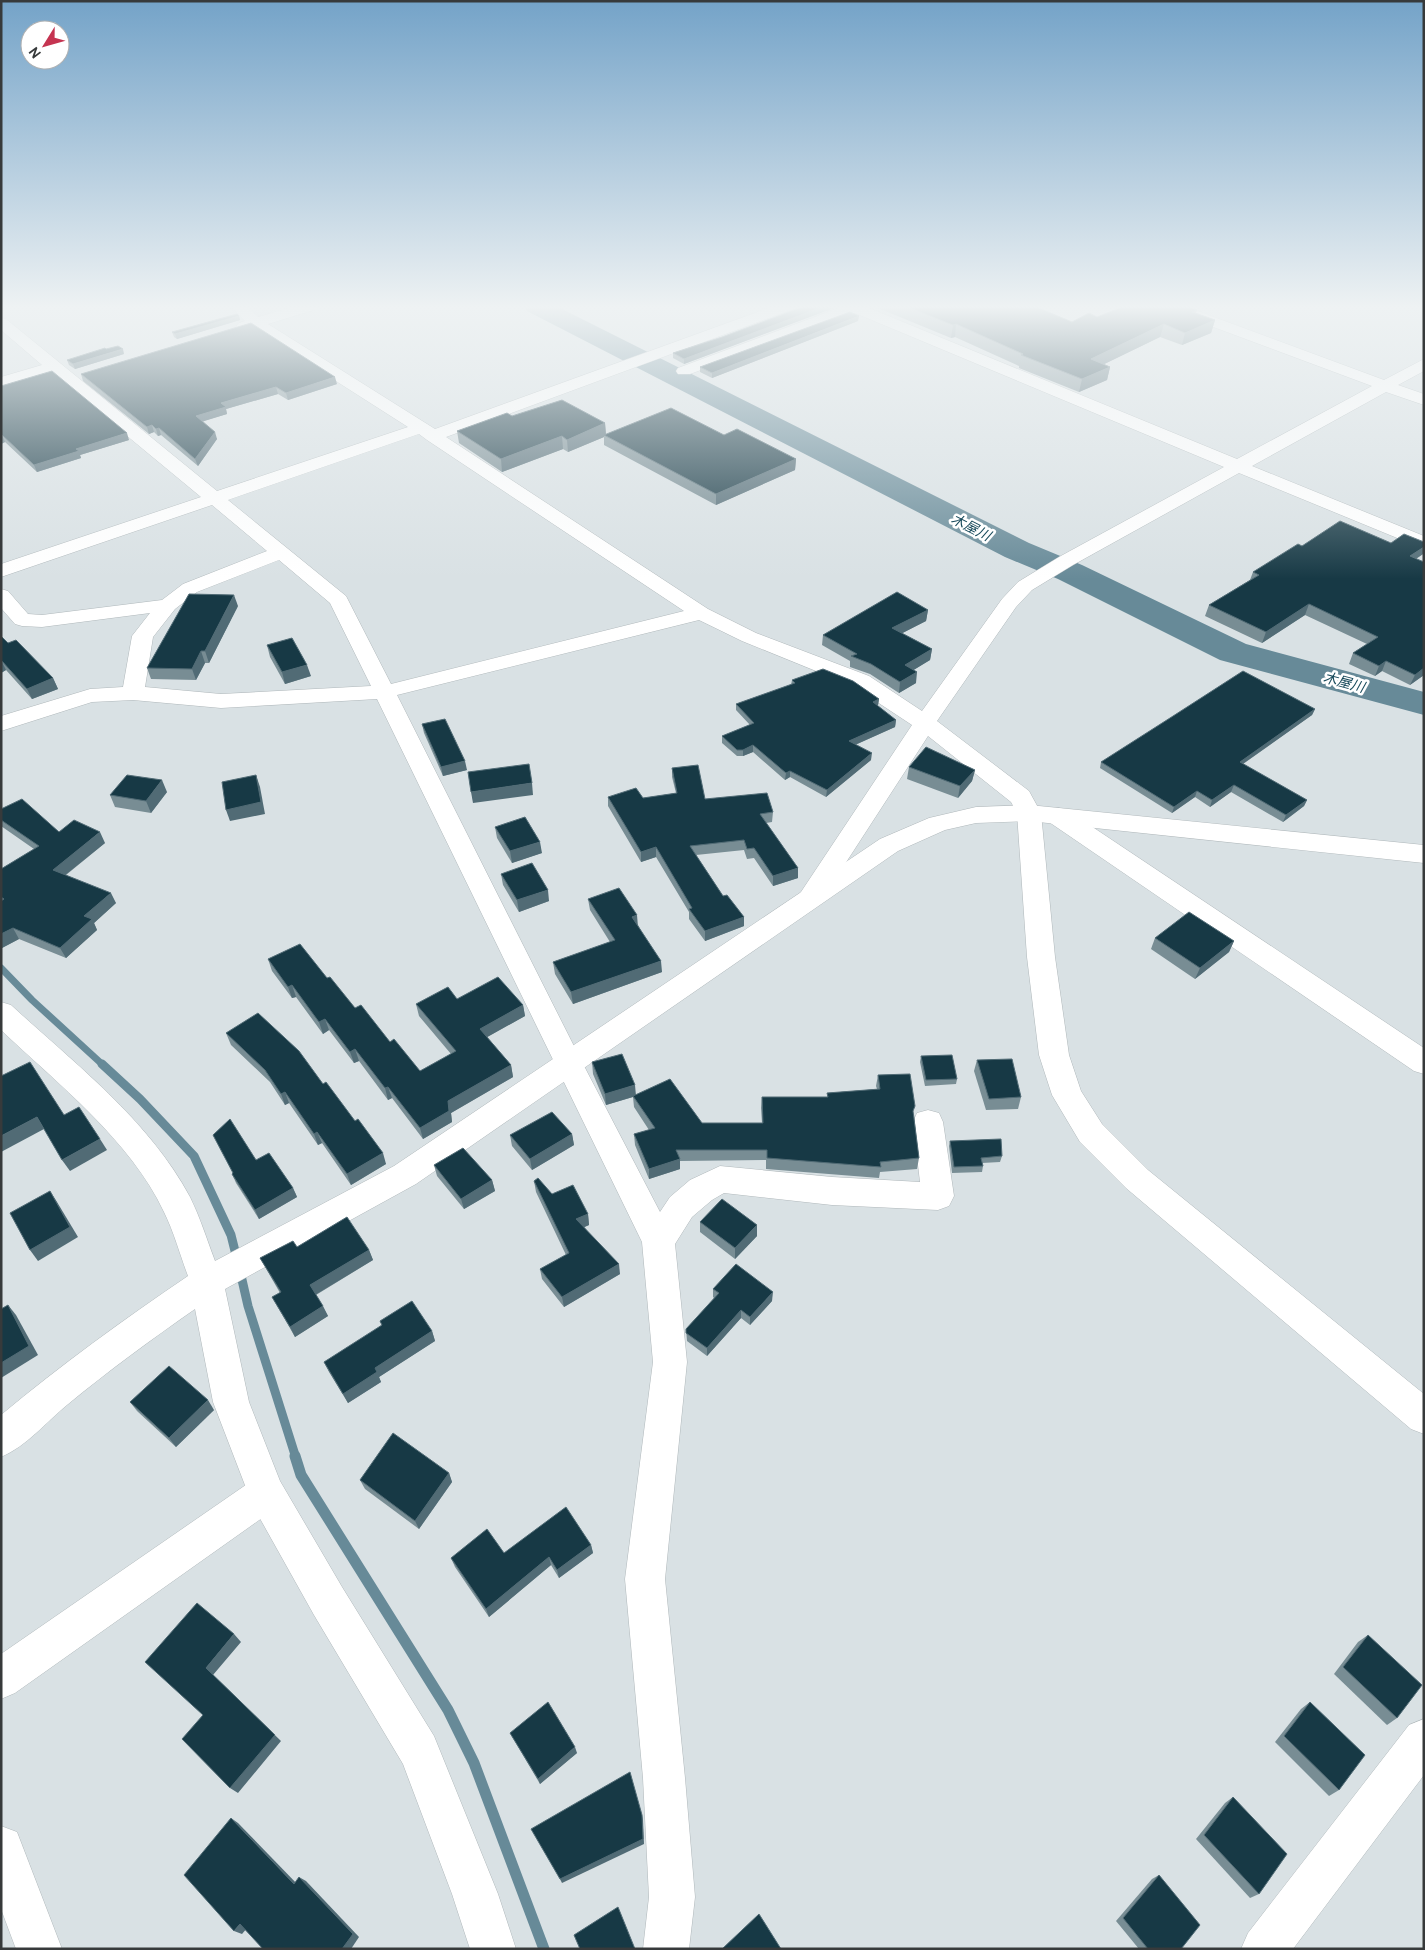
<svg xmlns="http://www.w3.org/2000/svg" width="1425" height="1950" font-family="Overpass,'Noto Sans JP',sans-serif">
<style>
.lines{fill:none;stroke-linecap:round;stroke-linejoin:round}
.stream-far2{stroke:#678a98;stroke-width:7}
.stream-far1{stroke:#678a98;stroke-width:9}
.stream{stroke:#678a98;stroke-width:11}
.river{fill:#678a98;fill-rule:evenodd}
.minor-casing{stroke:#b0b8bb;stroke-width:1}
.tertiary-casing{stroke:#b0b8bb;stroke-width:1}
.minor{fill:#fff;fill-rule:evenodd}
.tertiary{fill:#fff;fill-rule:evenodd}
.wall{fill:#788d94}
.shaded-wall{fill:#516b75}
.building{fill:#173945;stroke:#516b75}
.labels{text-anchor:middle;stroke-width:5;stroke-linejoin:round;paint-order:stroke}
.far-water-label{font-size:14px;font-style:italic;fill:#184a5b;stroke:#fff}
</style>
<rect width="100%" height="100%" fill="#d9e1e4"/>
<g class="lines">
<path class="stream-far2" d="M1,968L32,1000L103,1065"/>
<g class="stream-far1">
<path d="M102,1064L140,1099L194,1156L231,1235L237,1259"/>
<path d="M240,1271L248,1306L296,1458"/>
</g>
<path class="stream" d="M295,1456L301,1475L448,1710L474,1763L544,1949"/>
<path class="river" d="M524,306H556L1029,543L1082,565L1246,644L1424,692V715L1220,660L1058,579L1005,557L527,311Z"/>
<defs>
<g id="minor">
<path d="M231,306H247L258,317L296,306H319L317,309L268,324L435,429L774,306H795L793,309L446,437L708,609L756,633L869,676L922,711L1002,599L1018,582L1059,557L1224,467L855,313L690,374H678L676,371L678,368L844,306H864L1237,459L1372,386L1165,309L1163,306H1184L1384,380L1424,359V371L1398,385L1424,394V405L1386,392L1252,466L1424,536V549L1239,473L1073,565L1032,590L1016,607L937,721L1029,791L1041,813L1055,957L1069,1055L1081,1091L1102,1124L1148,1170L1424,1394V1434L1411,1429L1126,1188L1080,1142L1052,1095L1039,1055L1027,957L1017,813L1011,802L928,736L819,904L810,907L801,904L797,898L801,892L912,725L853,686L742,641L699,620L397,695L583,1064L660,1212L670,1197L690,1180L720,1166L832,1177L920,1182L913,1122L917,1113L928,1110L939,1113L943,1122L954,1196L949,1206L938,1210L832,1205L724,1193L712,1200L692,1217L675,1244L687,1362L665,1579L685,1778L695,1897L689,1949H643L649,1897L643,1778L625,1579L653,1362L642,1242L377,699L221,708L133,700L92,702L1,731V716L90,689L123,687L132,636L150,613L42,627L22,626L15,624L1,608V589L8,591L28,614L42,615L162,600L183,584L267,551L212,505L1,577V564L201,497L51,373L1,387V377L42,365L1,330V318L6,319L217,491L408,427L253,328L244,331L239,329L236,326L239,323L245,321ZM419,434L427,440L684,611L391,684L346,596L228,500ZM279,560L330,603L371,686L221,694L145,687L153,637L175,609L197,592Z"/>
<path d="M1058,808L1067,810L1424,1048V1074L1414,1071L1049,822L1046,816L1049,810Z"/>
<path d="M266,1474L279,1480L285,1493L279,1506L15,1693L1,1699V1654L253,1480Z"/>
<path d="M1424,1719V1775L1293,1949H1241L1248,1933L1409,1725Z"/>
<path d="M1,1826L17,1832L62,1949H16L1,1909Z"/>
</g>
<path id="tertiary" d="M1029,805L1424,845V863L1029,821L976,823L945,830L898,851L416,1184L225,1289L249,1402L280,1481L342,1587L434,1736L498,1894L516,1949H470L452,1894L403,1764L314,1615L253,1506L213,1402L195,1309C152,1339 108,1371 67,1405C46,1422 27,1446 1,1457V1415C61,1365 123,1320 188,1276C180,1255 174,1232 164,1212C131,1141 57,1083 1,1030V1002L11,1005C75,1064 148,1119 190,1197C200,1217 207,1240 215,1261L394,1166L880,839L929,818L976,807Z"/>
</defs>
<use href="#minor" class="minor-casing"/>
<use href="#tertiary" class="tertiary-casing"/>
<use href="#minor" class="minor"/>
<use href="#tertiary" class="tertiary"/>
</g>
<g class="wall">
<path d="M873,306H1034L1072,322L1097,317L1197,310L1196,313L1215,320L1211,333L1182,345L1160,337L1104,364L1110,367L1107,380L1079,392L1019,368V366L955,337L951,338Z"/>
<path d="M831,309L684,364L673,358V353L722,337Z"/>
<path d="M239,316L240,320L177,339L174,337L172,332Z"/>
<path d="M858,321L712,378L700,372V367Z"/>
<path d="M124,354L75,369L69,365L67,360Z"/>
<path d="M81,374L337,384L288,400L278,394L226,409L227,414L203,421L217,439L198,466L161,435L158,436L154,432L149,434L83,381Z"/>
<path d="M1,386L129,440L80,455L81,458L37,472L5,442L1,444Z"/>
<path d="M605,423L606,434L724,435L796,459L795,470L716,505L604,445V437L568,452L563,449L502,472L459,443L457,431Z"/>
<path d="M1424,542L1423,554L1416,559L1424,675L1410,685L1382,671L1375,676L1349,664L1353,653L1367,644L1305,615L1262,643L1205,616L1209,605L1250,580L1253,572L1391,543Z"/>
<path d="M238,606L209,663H205L196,680L151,679L147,668Z"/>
<path d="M928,610L926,621L902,633L932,649L930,660L913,670L916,683L899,693L870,674L850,667V661L822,645L823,635Z"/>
<path d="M1,636L8,643L53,678L58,689L32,699L6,670L1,673Z"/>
<path d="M267,645L311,676L285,684L270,657Z"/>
<path d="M792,680L879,699L878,705V706L896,720L895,727L855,745L871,760L826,797L790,777L785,780L753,752L743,756H737L722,743V736L750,725L736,710V704L791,685Z"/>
<path d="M1315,709L1312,715L1243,764L1307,800L1304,806L1283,822L1231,792L1210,807L1195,797L1172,813L1100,768L1101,762Z"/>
<path d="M422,724L467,770L443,776L424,733Z"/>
<path d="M909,767L975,770L972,781L958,798L907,779Z"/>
<path d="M672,768L705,799L773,812L772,822L766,823L798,868V878L773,886L754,858L747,859L744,850L696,855L723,896L744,917V926L705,941L689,919V912L656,857L641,862L608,806V797L643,798L676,793L672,777Z"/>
<path d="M167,792L151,813L115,807L110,795Z"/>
<path d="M1,809L59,832L105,843L66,875L116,903L94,923L97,930L66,958L19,939L2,948L1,947V869L34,849L1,826Z"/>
<path d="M495,827L542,853L512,863L497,838Z"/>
<path d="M501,874L549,901L519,912L503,885Z"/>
<path d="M588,899L638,925L662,972L573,1004L555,974L553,962L610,942L590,910Z"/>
<path d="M1155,938L1234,941L1229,952L1195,979L1151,949Z"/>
<path d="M268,959L327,978L355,1008L420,1071L451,1054L419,1016L416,1004L457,999L523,1005L525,1016L487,1037L511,1065L513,1077L451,1113L452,1122L423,1139L392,1098L388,1100L359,1061L354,1063L329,1030L323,1034L296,997L292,998L272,971Z"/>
<path d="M226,1033L323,1084L386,1164L351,1185L322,1143L318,1145L289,1103L285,1105L270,1082L231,1045Z"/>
<path d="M921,1056L957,1079L956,1084L925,1086L920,1062Z"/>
<path d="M977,1060L1021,1097L1018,1109L986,1110L974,1071Z"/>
<path d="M592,1062L636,1095L702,1123H762L761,1108L762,1097H827V1093L877,1089L876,1086L878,1075L914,1115L919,1158L917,1169L880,1172L879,1178L766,1169V1160L680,1161V1169L649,1179L635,1145L634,1134L649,1130L634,1107L633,1097L606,1105L593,1074Z"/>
<path d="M572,1134L574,1145L532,1170L512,1146L510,1135Z"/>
<path d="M950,1141L1002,1156L1000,1162L982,1163L983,1166L982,1172L952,1173L949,1146Z"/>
<path d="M256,1160L293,1188L297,1197L259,1219L236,1183L232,1174Z"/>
<path d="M434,1165L492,1180L495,1191L464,1209L437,1176Z"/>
<path d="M534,1181L552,1194L588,1214L589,1225L584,1227L620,1274L564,1307L542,1279L540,1269L566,1255L536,1192Z"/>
<path d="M700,1222L757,1236L735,1259L700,1232Z"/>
<path d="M297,1247L369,1250L373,1260L316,1295L328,1316L295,1337L272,1297L280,1293L260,1258Z"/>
<path d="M713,1289L772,1301L750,1325L741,1318L707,1356L687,1341L686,1329L714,1298L713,1297Z"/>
<path d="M380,1321L432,1331L435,1341L379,1377L381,1382L348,1403L329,1372L324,1362L382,1326Z"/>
<path d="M130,1402L214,1410L176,1447L137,1411Z"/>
<path d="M449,1473L452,1482L419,1529L365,1489L360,1480Z"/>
<path d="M591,1545L593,1553L559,1578L551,1565L489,1617L455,1567L451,1558Z"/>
<path d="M1368,1635L1397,1718L1387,1725L1334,1674L1358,1642Z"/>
<path d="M1310,1702L1339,1790L1329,1796L1275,1742L1301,1709Z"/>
<path d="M510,1733L577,1753L540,1784Z"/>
<path d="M1233,1797L1259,1894L1250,1898L1196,1839L1225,1803Z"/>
<path d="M1159,1875L1181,1949H1139L1116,1921L1152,1879Z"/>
</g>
<g class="shaded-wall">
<path d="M825,306H831V309L684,364V359Z"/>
<path d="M239,316L240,320L177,339L175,334Z"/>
<path d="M859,316L858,321L712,378V373Z"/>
<path d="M1215,320L1211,333L1182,345L1185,333Z"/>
<path d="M956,324L955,337L951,338L953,325Z"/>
<path d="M1164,324L1160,337L1088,372L1091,359Z"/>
<path d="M123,349L124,354L75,369L73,364Z"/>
<path d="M1110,367L1107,380L1079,392L1082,379Z"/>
<path d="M335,377L337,384L288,400L286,393Z"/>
<path d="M276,387L278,394L226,409L227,414L198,423L196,416L221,403Z"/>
<path d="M605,423L606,436L604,435V437L568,452L567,440Z"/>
<path d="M152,425L154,432L149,434L147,427Z"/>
<path d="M159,428L161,435L158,436L156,429Z"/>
<path d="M215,432L217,439L198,466L195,459Z"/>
<path d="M127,433L129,440L80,455L81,458L37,472L34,465L76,449Z"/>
<path d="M2,435L5,442L1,444V436Z"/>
<path d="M562,436L563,449L502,472L501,459Z"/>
<path d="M796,459L795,470L716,505V494Z"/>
<path d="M1424,547L1423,554L1405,566L1410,556Z"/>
<path d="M234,595L238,606L209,663L205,651Z"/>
<path d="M1309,604L1305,615L1262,643L1266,632Z"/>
<path d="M928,610L926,621L891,639L892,628Z"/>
<path d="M932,649L930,660L904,676L905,665Z"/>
<path d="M201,651L205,663L196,680L192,669Z"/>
<path d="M1,660L6,670L1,673Z"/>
<path d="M1386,661L1382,671L1375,676L1379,666Z"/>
<path d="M307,665L311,676L285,684L282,672Z"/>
<path d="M1424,668V675L1410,685L1415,675Z"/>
<path d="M917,672L916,683L899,693L900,682Z"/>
<path d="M53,678L58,689L32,699L27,689Z"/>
<path d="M879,699L878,705L873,709V702Z"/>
<path d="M1315,709L1312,715L1237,768L1240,762Z"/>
<path d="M896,720L895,727L848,748L849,741Z"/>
<path d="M753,745V752L743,756V750Z"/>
<path d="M872,753L871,760L826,797L827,790Z"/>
<path d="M465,761L467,770L443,776L441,767Z"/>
<path d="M975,770L972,781L958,798L960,786Z"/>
<path d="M790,771V777L785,780L786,773Z"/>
<path d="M256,775L260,787L265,814L230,821L226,810Z"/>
<path d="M162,780L167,792L151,813L146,801Z"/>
<path d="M532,783L533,795L473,803L471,792Z"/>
<path d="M1234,785L1231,792L1210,807L1212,800Z"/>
<path d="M1197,791L1195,797L1172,813L1174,807Z"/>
<path d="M1307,800L1304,806L1283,822L1286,815Z"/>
<path d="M100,832L105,843L59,880L53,870Z"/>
<path d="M540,842L542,853L512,863L510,851Z"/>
<path d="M656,847V857L641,862V852Z"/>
<path d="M798,868V878L773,886V876Z"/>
<path d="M548,890L549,901L519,912L517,900Z"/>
<path d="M111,893L116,903L94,923L97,930L66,958L60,948L84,916Z"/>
<path d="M637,915L638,927L632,917Z"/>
<path d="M744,917V926L705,941V931Z"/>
<path d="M13,928L19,939L2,948L1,946V934Z"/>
<path d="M1234,941L1229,952L1195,979L1200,968Z"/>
<path d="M661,961L662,972L573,1004L571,992Z"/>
<path d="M292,985L296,997L292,998L288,987Z"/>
<path d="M523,1005L525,1016L482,1040L480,1029Z"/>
<path d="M325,1019L329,1030L323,1034L319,1022Z"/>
<path d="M355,1049L359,1061L354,1063L350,1052Z"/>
<path d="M511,1065L513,1077L451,1113L452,1122L423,1139L420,1128L448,1101Z"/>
<path d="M635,1085L636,1096L606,1105L605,1094Z"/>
<path d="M388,1087L392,1098L388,1100L385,1088Z"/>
<path d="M285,1092L289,1103L285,1105L281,1094Z"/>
<path d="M37,1117L44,1129L1,1152V1136Z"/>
<path d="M317,1132L322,1143L318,1145L314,1134Z"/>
<path d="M572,1134L574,1145L532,1170L530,1159Z"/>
<path d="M100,1139L107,1150L70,1171L62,1160Z"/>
<path d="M383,1153L386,1164L351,1185L347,1174Z"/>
<path d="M680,1159V1169L649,1179V1169Z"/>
<path d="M492,1180L495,1191L464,1209L461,1199Z"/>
<path d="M293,1188L297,1197L259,1219L255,1210Z"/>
<path d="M50,1191L57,1202L78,1237L38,1261L30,1250Z"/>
<path d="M588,1214L589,1225L578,1230L576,1219Z"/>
<path d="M757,1225V1236L735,1259V1248Z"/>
<path d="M369,1250L373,1260L315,1295L310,1285Z"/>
<path d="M619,1264L620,1274L564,1307L562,1297Z"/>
<path d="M773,1292L772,1301L750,1325V1317Z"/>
<path d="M8,1305L16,1315L38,1355L1,1378V1363Z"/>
<path d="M323,1306L328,1316L295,1337L290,1327Z"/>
<path d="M741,1310V1318L707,1356V1348Z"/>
<path d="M432,1331L435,1341L379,1377L381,1382L348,1403L343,1394L375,1368Z"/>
<path d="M208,1400L214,1410L176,1447L169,1438Z"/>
<path d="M449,1473L452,1482L419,1529L415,1521Z"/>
<path d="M591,1545L593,1553L559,1578L557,1570Z"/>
<path d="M549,1557L551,1565L489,1617L486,1609Z"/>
<path d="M234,1634L241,1642L213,1675L281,1741L238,1793L230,1788L206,1668Z"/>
<path d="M575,1747L577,1753L540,1784L538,1779Z"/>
<path d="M642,1815L643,1820L644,1844L562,1883L560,1879Z"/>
<path d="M231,1818L238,1823L301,1888L294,1884Z"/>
<path d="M299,1877L306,1881L359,1937L351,1949H342Z"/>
<path d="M240,1924L248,1927L242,1934L234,1931Z"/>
</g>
<g class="building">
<path d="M805,306H825L684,359L673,353L722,337Z"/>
<path d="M905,306H1034L1072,322L1089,313L1097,317L1125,306H1186L1197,310L1192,312L1215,320L1185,333L1164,324L1091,359L1110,367L1082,379L1021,355L1023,354L956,324L953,325Z"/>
<path d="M850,312L859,316L712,373L700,367Z"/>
<path d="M237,314L239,316L175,334L172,332Z"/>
<path d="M251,323L335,377L286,393L276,387L221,403L226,407L196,416L215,432L195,459L159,428L156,429L152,425L147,427L81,374Z"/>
<path d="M118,346L123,349L73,364L67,360L105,348L106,349Z"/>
<path d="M52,371L127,433L76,449L79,451L34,465L2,435L1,436V386Z"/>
<path d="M562,400L605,423L567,440L562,436L501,459L457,431L507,413L512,416Z"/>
<path d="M671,408L724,435L737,429L796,459L716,494L604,435Z"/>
<path d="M1340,521L1391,543L1404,534L1424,542V547L1410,556L1424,562V668L1415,675L1386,661L1379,666L1353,653L1378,637L1309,604L1266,632L1209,605L1259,575L1253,572L1298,544L1302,546Z"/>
<path d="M897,592L928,610L892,628L932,649L905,665L917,672L900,682L871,664L851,656L857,654L823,635Z"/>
<path d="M189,594L234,595L205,651H201L192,669L147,668Z"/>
<path d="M1,636L8,643L16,640L53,678L27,689L1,660Z"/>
<path d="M292,638L307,665L282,672L267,645Z"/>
<path d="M823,669L853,681L879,699L873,702L896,720L849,741L872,753L827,790L790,771L786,773L753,745L743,750H737L722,736L754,723L736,704L795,683L792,680Z"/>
<path d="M1243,671L1315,709L1240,762L1307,800L1286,815L1234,785L1212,800L1197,791L1174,807L1101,762L1170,718Z"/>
<path d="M445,719L465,761L441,767L422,724Z"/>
<path d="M926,747L975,770L960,786L909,767Z"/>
<path d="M529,764L532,783L471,792L468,772Z"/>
<path d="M698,765L705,799L767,793L773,812L760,814L798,868L773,876L754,848L747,849L744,840L690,846L723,896L727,895L744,917L705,931L689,909L692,908L656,847L641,852L608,797L636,788L643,798L677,793L672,768Z"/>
<path d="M127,775L162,780L146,801L110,795Z"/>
<path d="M256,775L261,802L226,810L222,782Z"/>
<path d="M22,799L59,832L74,820L100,832L53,870L111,893L84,916L92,919L60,948L13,928L1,934V901L4,899L1,897V869L39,846L1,820V809Z"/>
<path d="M525,817L540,842L510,851L495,827Z"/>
<path d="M532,863L548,890L517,900L501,874Z"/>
<path d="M619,888L637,915L632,917L661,961L571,992L553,962L615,940L588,899Z"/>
<path d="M1189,912L1234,941L1200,968L1155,938Z"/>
<path d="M300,944L327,978L330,977L355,1008L361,1005L390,1042L394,1039L420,1071L456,1051L416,1004L448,987L457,999L498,977L523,1005L480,1029L511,1065L448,1101L449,1111L420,1128L388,1087L385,1088L355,1049L350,1052L325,1019L319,1022L292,985L288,987L268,959Z"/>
<path d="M258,1013L299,1051L323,1084L326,1082L355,1121L358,1119L383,1153L347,1174L317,1132L314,1134L285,1092L281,1094L265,1070L226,1033Z"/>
<path d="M622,1054L635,1085L605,1094L592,1062Z"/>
<path d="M952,1055L957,1079L926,1080L921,1056Z"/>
<path d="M1012,1059L1021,1097L989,1099L977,1060Z"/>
<path d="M30,1062L64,1115L79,1107L100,1139L62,1160L37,1117L1,1136V1095L2,1094L1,1093V1076Z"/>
<path d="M910,1074L915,1106L913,1111L919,1158L880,1162L881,1167L767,1158V1150H676L680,1159L649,1169L634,1134L655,1128L633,1096L670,1079L702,1123H763L762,1097H828L827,1093L880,1089L878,1075Z"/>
<path d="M552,1112L572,1134L530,1159L510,1135Z"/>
<path d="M230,1119L256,1160L269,1153L293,1188L255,1210L232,1174L233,1173L213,1135Z"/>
<path d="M1001,1139L1002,1156L981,1158L983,1166L954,1167L950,1141Z"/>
<path d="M463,1148L492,1180L461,1199L434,1165Z"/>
<path d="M538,1178L552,1194L573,1185L588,1214L576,1219L619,1264L562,1297L540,1269L569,1253L534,1181Z"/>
<path d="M50,1191L70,1227L30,1250L10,1213Z"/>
<path d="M722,1199L757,1225L735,1248L700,1222Z"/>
<path d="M347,1217L369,1250L310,1285L323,1306L290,1327L272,1297L281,1292L260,1258L293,1241L297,1247Z"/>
<path d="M736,1264L773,1292L750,1317L741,1310L707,1348L686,1333V1329L719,1293L713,1289Z"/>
<path d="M412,1301L432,1331L375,1368L377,1372L343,1394L324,1362L382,1325L380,1321Z"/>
<path d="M8,1305L29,1346L1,1363V1309Z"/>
<path d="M169,1366L208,1400L169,1438L130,1402Z"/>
<path d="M393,1433L449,1473L415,1521L360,1480Z"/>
<path d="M566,1507L591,1545L557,1570L549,1557L486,1609L451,1558L487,1529L504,1553Z"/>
<path d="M197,1603L234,1634L206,1668L275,1735L230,1788L182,1739L203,1715L145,1662Z"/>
<path d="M1368,1635L1422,1685L1397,1718L1343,1667Z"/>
<path d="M548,1702L575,1747L538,1779L510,1733Z"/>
<path d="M1310,1702L1365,1755L1339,1790L1284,1736Z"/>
<path d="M630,1772L642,1815L643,1839L560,1879L531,1829Z"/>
<path d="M1233,1797L1287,1854L1259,1894L1204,1835Z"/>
<path d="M231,1818L294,1884L299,1877L353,1934L342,1949H263L240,1924L234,1931L184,1875Z"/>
<path d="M1159,1875L1200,1925L1181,1949H1148L1123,1918Z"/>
<path d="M618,1907L635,1949H580L574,1935Z"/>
<path d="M759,1914L781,1949H722Z"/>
</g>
<linearGradient id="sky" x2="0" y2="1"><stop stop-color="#74a3c8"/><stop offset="0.53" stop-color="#eef2f3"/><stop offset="1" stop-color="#eef2f3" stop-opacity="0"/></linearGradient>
<rect width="1425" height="579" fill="url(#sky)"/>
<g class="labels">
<g class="far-water-label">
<text transform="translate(971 527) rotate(27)" y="5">木屋川</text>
<text transform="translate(1344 682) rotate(15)" y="5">木屋川</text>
</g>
</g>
<rect width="1425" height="1950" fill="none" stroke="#373a3b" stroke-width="5"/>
<g transform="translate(45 45) rotate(233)"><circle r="24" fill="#ffffff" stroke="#afb0b1"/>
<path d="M0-4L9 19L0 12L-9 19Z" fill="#c53451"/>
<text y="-8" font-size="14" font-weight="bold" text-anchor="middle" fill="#373a3b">N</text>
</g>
</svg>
